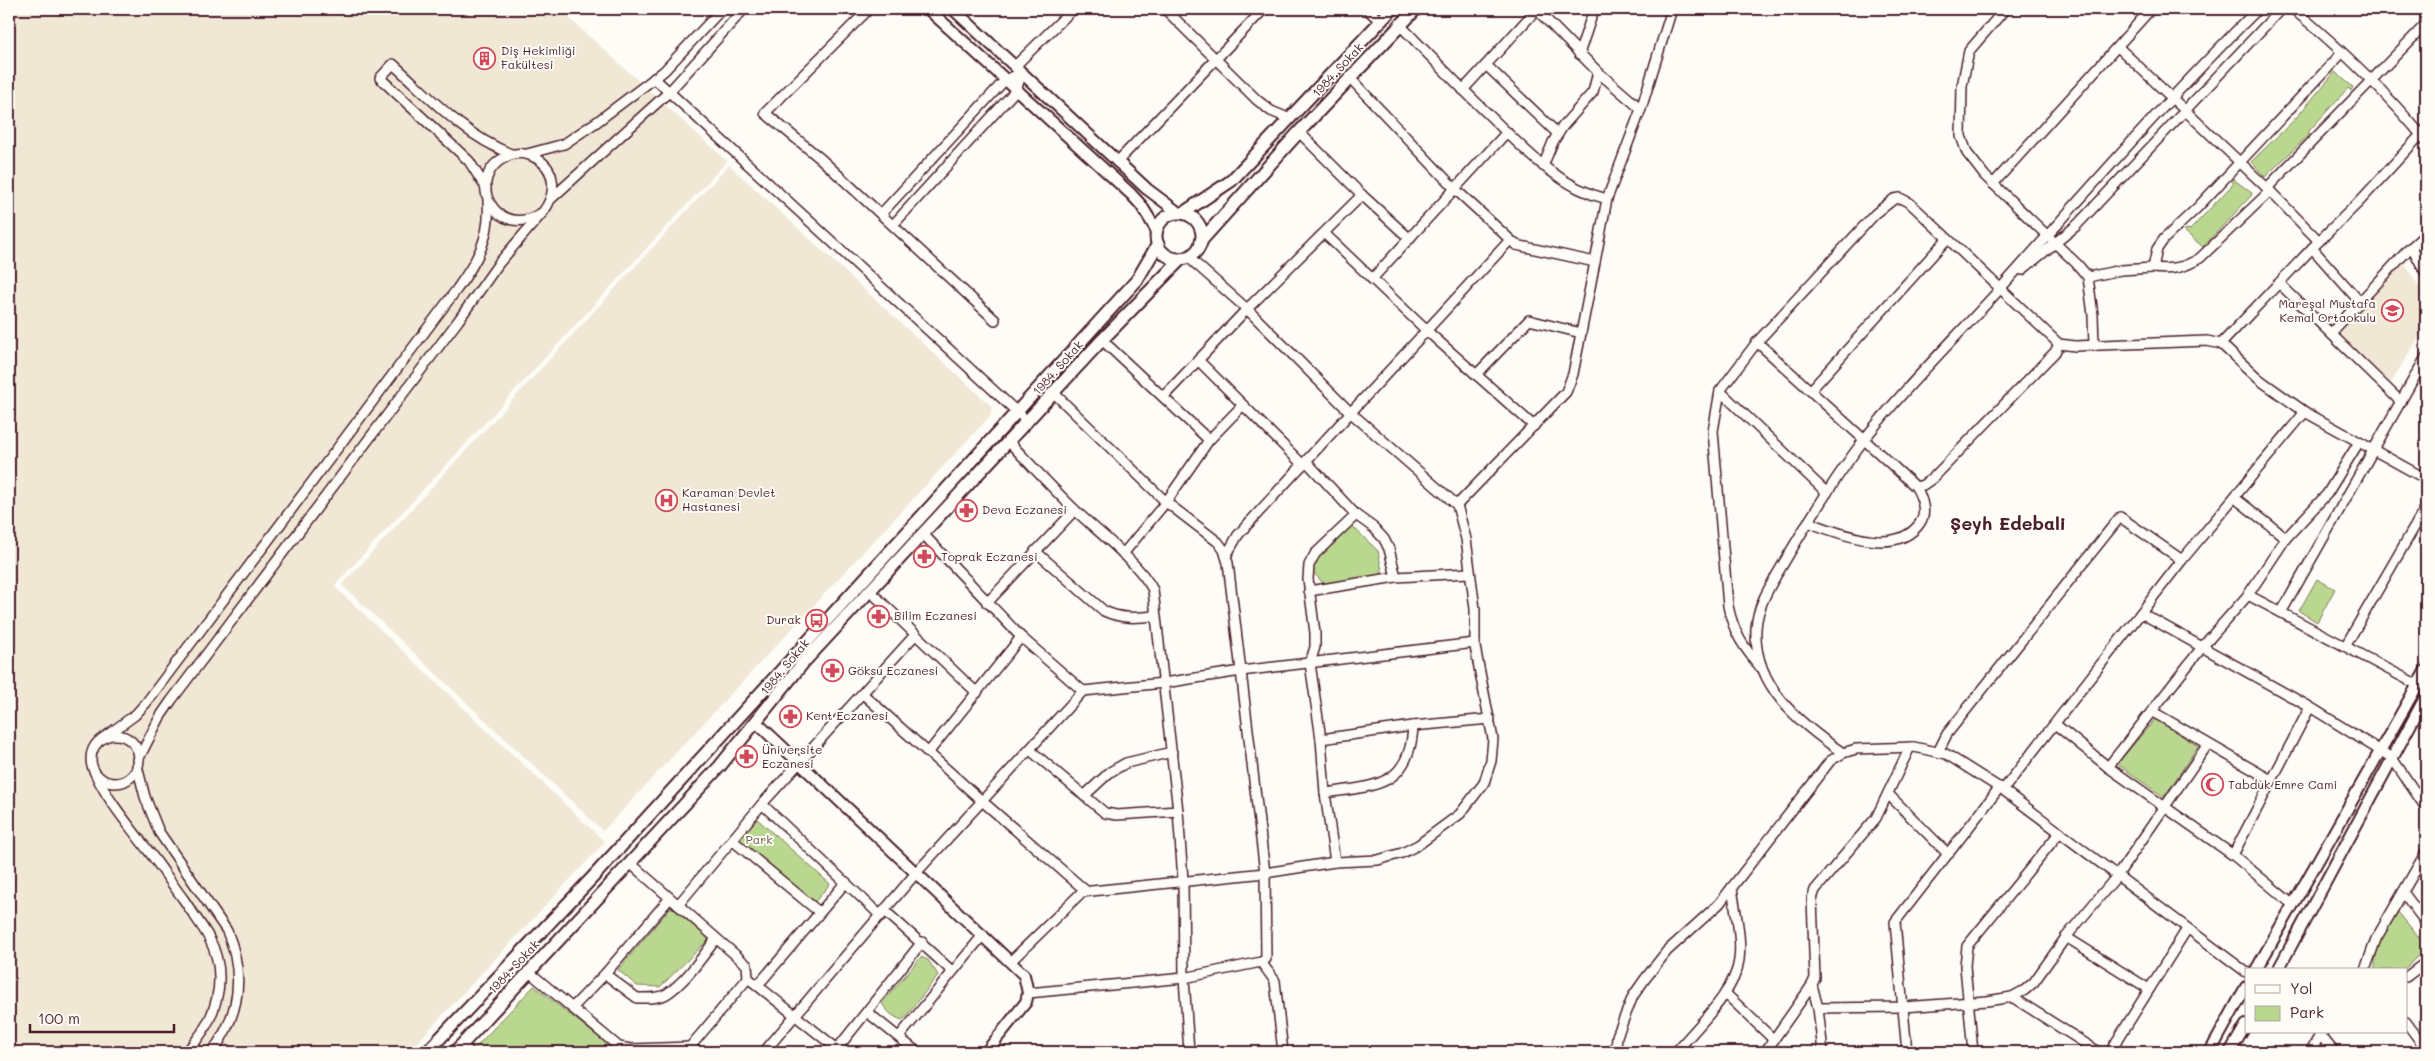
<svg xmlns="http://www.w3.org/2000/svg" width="2435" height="1061" font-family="Mali,sans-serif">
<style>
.built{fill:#f0e7d5}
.green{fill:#bad78f;stroke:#827b5d}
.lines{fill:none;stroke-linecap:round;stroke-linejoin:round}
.minor-casing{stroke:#4a1f2b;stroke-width:12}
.tertiary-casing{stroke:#4a1f2b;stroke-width:14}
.secondary-casing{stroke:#4a1f2b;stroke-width:15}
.minor{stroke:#fdfcf7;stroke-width:9}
.tertiary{stroke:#fdfcf7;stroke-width:10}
.secondary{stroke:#fdfcf7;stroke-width:11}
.labels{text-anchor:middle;stroke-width:4;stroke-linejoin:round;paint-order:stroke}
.poi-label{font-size:12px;fill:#4a1f2b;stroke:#fdfcf7;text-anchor:start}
.street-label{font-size:12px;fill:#4a1f2b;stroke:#fdfcf7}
.park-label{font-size:12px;fill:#6c5649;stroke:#fdfcf7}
.district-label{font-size:18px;font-weight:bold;fill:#4a1f2b;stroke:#fdfcf7}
</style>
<rect width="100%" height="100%" fill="#fdfcf7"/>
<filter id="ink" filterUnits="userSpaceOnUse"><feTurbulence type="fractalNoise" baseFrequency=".02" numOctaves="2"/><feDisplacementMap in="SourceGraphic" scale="10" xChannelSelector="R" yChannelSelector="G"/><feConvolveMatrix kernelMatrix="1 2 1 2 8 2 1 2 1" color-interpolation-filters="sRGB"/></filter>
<g filter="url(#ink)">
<g class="built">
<path d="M9,9H559L727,161L334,586L605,842L408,1052H9Z"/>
<path d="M729,165L991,406V415L603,831L342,585Z"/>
<path d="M2404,262L2426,298V325L2391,383L2337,333Z"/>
</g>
<g class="green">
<path d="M2335,72L2353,87L2351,91L2348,88L2309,131V135L2265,177L2251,162L2296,118Z"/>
<path d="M2233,179L2252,193L2251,196L2203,247L2184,231L2187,229L2190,230L2234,183L2231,181Z"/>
<path d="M1350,524L1378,551L1383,576L1327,584L1322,582L1311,570V564Z"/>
<path d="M2317,579L2335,589L2317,622L2299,611Z"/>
<path d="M2155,719L2198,746L2164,797L2117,764Z"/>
<path d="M756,818L830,884L813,904L738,842Z"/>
<path d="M671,907L709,939L660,987L637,986L618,970Z"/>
<path d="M2397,911L2422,941L2424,952L2403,970H2375C2374,947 2386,930 2397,911Z"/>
<path d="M921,957L928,960L938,975L906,1017L902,1020C893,1017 886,1011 882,1003Z"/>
<path d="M534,986L607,1044L601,1052H480L475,1048Z"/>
</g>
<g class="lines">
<defs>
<g id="minor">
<path d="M869,9L765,113L821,159L995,320"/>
<path d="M1165,9L1257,100L1271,111L1288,118"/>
<path d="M1367,9L1380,21"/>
<path d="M1536,9L1598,72L1641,109"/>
<path d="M2005,9L1969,51L1962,86L1961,136L1967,153L1985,176L2077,264L2088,277L2121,270L2153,268L2157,249L2164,239L2197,208L2342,53"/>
<path d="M2293,9C2340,48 2387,93 2426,141"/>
<path d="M1399,24C1429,55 1458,85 1488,114C1523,148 1558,187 1607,199L1641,109L1672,9"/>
<path d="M2118,47L2267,188L2319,241"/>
<path d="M1579,54L1594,9"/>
<path d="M1486,65L1558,134"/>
<path d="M1015,66L1073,9"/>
<path d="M654,78L1028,422"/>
<path d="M1350,78L1455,189L1516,245L1595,262L1607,199"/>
<path d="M1463,90L1537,9"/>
<path d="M1299,132L1362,195L1410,239"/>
<path d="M527,154L564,144L598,121L664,71L722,9"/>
<path d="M1117,162L1264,9"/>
<path d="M1543,166L1553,142L1563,126L1593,92L1598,72"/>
<path d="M1993,184L2151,9"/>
<path d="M486,188L469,161L380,78L393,64C432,99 462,134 511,154"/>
<path d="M2267,188L2426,24"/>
<path d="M552,198L669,92L744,9"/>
<path d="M881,214L1005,80L1022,73"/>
<path d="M893,225L1016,90L1022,73"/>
<path d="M1325,234L1426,330L1534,426"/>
<path d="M2412,247L2426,274"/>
<path d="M2312,248L2360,302"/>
<path d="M2153,268C2172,270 2184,268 2200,258L2270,191"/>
<path d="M2022,270L2076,226L2281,9"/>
<path d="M2088,277L2093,315L2094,346"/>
<path d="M1372,279L1507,132"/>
<path d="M2280,284L2401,402"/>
<path d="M2331,333L2408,250L2426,234"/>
<path d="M1102,340L1209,440"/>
<path d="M1757,342L1916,487C1922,498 1927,513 1920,523C1896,558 1838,533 1808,522"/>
<path d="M2221,344L2316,244L2359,202L2426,129"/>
<path d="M1198,360L1303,465"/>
<path d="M1476,375L1529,320L1581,333"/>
<path d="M1811,390L1947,239"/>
<path d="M1720,391L1827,493"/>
<path d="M1164,396L1247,309L1362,195"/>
<path d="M1009,442C1031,465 1053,489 1076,511C1098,532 1140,564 1153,590L1178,811L1183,880L1184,978L1189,1052"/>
<path d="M1306,461L1356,515L1374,528L1384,539L1389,549L1396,577"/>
<path d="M1916,487L1923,485L1933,478L2055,352L2059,344"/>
<path d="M2235,498L2286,538"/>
<path d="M1457,505L1566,392L1573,374L1595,262"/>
<path d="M924,535L1021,637L1083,691"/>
<path d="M1035,551L1104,611C1121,619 1136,618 1155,616"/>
<path d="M1123,554L1166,502L1209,440L1242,406"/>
<path d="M1226,556L1238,535L1257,514L1510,240"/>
<path d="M1309,591L1396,577L1469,573"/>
<path d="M871,592L977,693"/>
<path d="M2248,595L2418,685"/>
<path d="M987,603L1075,510"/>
<path d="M2282,611L2426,357"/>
<path d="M2141,613L2310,707L2392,758L2426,808"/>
<path d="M2346,645L2426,507"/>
<path d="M1760,667C1743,646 1734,634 1728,606L1713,431L1720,391L1757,342L1875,214L1894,199L1900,198L1910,203L2059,344L2075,346L2207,341L2221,344L2260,380L2305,412L2426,479"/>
<path d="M863,694L982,801L1086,891"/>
<path d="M2153,712L2271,780"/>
<path d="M2055,724L2108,767L2233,855L2292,904"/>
<circle cx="115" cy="759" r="24"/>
<path d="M102,739L135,715L146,703L457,289C477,261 491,237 488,202"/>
<path d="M1321,739L1413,726L1490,719"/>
<path d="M1030,750L1105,813L1117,815L1178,811"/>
<path d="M1938,752L1947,734L2120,517L2182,560"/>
<path d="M928,753L1021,637"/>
<path d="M1843,753C1800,724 1753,686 1756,629C1757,602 1776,577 1789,554C1812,515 1836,477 1863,441C1904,388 1954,340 1999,290C2084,195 2167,99 2258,9"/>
<path d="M138,760L160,717L171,701L458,321L499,263L543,212C557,194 557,168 534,157C526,153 516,152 508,156C461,176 496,244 543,212"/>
<path d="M137,766L145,797L159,832L227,931C245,974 240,1015 212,1052"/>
<path d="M2108,767L2203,646L2248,595L2286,538L2327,494L2359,442"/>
<path d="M95,773C108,801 128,824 146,848C160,865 171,883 184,900C192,913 202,925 209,938C230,978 216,1022 186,1052"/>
<path d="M2003,790L2182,560L2305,412"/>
<path d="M1325,793C1375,786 1410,787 1413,726"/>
<path d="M1889,795L1948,854"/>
<path d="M1084,796L1110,772L1126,763L1172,752"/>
<path d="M762,804L881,916"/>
<path d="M732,840L819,912"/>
<path d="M2233,855L2310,707"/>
<path d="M1335,862L1325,793L1321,739L1310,663L1315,647V633L1308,579L1309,565L1315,554L1356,515"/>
<path d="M630,863L747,965L748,978L841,1052"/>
<path d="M2403,892L2426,923"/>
<path d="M678,905L762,804L915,635"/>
<path d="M885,911L952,971"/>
<path d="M2066,937L2149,989"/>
<path d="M1011,961L1082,892L1265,873L1335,862L1378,860L1402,853L1418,845L1460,814L1484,783L1491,761L1493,739L1475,647V609L1466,539L1457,505L1350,412L1247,309L1188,257"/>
<path d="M1261,962L1275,981L1283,1052"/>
<path d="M2365,970L2376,939L2426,852"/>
<path d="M528,971L619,1047L631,1049L690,1047L697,1052"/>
<path d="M605,974L637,998C646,998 660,999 668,993C687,980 702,957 716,939"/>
<path d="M2406,977L2426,962"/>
<path d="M758,985L846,882"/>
<path d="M1028,993L1184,978L1261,962L1266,959L1265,873L1241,671L1228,563L1224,550L1218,542L1166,502L1054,393"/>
<path d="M1725,993L1774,1040"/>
<path d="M2012,997L2099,1052"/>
<path d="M572,1008L605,974L670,898"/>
<path d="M1818,1008L1903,1007L1987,1001L2012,997L2025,990L2034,982L2066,937L2117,876L2208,744"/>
<path d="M867,1012L917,1052"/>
<path d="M2406,1022L2426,1049"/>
<path d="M2318,1032L2334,1052"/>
<path d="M899,1037L983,935"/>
<path d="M992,1044L1002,1052"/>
<path d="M461,1045L470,1052"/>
<path d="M690,1047L748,978"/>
<path d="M837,1049L922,942"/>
<path d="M764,1052L916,873L1083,691L1164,683L1241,671L1475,643"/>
<path d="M1616,1052L1617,1036L1633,996L1645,979L1667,951L1719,904L1830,761L1843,753L1856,749L1914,747L1946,754L2003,790L2246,972"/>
<path d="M1676,1052C1696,1027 1735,993 1739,960C1742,937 1735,911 1732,887"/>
<path d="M1765,1052L1812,985"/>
<path d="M1823,1052L1818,1008L1812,985L1815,978L1812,899L1815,890L1876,818L1910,747"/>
<path d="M1907,1052L1895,922L2000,787"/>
<path d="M1973,1052L1965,966L1967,946L2060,832"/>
<path d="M2110,1052L2187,929"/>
<path d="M2310,1052L2320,1035"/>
</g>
<g id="tertiary">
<path d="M928,9L1131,194L1141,205L1157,231"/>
<path d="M953,9L1147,189L1179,213"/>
<path d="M756,722L1024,975L1028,993L1026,1002L986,1052"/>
<path d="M2256,970L2426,670"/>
<path d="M2278,970L2426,696"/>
<path d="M2210,1052L2246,987"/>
<path d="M2230,1052L2246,1025"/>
</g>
<g id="secondary">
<path d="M1183,213L1231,181L1392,9"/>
<circle cx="1179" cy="236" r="23"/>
<path d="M1201,241L1299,132L1416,9"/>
<path d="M427,1052L593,877L1137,280L1158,244"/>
<path d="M455,1052L720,766L803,663L1102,340L1181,259"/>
</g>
</defs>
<use href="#minor" class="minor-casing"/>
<use href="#tertiary" class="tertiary-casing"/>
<use href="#secondary" class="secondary-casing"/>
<use href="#minor" class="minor"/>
<use href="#tertiary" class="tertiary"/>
<use href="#secondary" class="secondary"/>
</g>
</g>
<defs>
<symbol id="building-ring" viewBox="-11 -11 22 22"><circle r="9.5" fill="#fdfcf7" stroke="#d1495b" stroke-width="1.5"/><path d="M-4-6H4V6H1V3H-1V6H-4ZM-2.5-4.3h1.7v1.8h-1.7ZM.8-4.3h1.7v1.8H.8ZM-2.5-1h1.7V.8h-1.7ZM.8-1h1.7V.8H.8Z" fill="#d1495b"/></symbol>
<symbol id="school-ring" viewBox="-11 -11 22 22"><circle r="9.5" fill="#fdfcf7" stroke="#d1495b" stroke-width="1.5"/><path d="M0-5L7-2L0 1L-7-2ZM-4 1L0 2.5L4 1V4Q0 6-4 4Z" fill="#d1495b"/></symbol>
<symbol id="hospital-ring" viewBox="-11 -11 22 22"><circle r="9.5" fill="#fdfcf7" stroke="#d1495b" stroke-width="1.5"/><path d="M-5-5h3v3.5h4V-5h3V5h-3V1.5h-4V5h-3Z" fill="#d1495b"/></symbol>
<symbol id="pharmacy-ring" viewBox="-11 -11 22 22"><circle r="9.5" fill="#fdfcf7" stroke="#d1495b" stroke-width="1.5"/><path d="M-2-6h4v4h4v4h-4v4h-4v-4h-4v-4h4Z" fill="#d1495b"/></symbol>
<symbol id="bus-ring" viewBox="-11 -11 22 22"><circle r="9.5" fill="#fdfcf7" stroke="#d1495b" stroke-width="1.5"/><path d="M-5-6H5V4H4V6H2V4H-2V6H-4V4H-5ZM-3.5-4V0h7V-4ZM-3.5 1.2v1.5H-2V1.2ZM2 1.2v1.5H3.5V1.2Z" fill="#d1495b"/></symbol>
<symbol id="mosque-ring" viewBox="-11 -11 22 22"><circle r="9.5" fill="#fdfcf7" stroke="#d1495b" stroke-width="1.5"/><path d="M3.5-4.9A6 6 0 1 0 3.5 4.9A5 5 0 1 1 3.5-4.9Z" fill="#d1495b"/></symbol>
</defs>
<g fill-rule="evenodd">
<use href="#building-ring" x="472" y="46" width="25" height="25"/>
<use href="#school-ring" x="2380" y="298" width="25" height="25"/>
<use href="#hospital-ring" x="654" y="488" width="25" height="25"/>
<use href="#pharmacy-ring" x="954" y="498" width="25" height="25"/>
<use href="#pharmacy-ring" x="912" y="544" width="25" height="25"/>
<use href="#pharmacy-ring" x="866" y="604" width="25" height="25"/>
<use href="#bus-ring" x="804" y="608" width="25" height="25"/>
<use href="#pharmacy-ring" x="820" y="658" width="25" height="25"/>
<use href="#pharmacy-ring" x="778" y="704" width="25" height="25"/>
<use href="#pharmacy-ring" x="734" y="744" width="25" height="25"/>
<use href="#mosque-ring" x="2200" y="772" width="25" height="25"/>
</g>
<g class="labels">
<g class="poi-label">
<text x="501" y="55">Diş Hekimliği<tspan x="501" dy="14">Fakültesi</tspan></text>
<text x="2376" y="308" text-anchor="end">Mareşal Mustafa<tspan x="2376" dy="14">Kemal Ortaokulu</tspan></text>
<text x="682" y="497">Karaman Devlet<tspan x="682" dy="14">Hastanesi</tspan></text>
<text x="982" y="514">Deva Eczanesi</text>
<text x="941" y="561">Toprak Eczanesi</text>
<text x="894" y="620">Bilim Eczanesi</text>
<text x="801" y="624" text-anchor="end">Durak</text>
<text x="848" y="675">Göksu Eczanesi</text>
<text x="806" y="720">Kent Eczanesi</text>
<text x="762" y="754">Üniversite<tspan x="762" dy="14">Eczanesi</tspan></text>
<text x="2228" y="789">Tabduk Emre Cami</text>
</g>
<g class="street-label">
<text transform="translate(1338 70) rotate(-47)" y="4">1984. Sokak</text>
<text transform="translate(1058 368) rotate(-48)" y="4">1984. Sokak</text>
<text transform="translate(785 667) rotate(-50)" y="4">1984. Sokak</text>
<text transform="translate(514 967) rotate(-47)" y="4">1984. Sokak</text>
</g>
<g class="park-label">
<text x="759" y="844">Park</text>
</g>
<g class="district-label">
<text x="2008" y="530">Şeyh Edebali</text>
</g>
</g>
<rect width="2435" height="1061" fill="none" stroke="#fdfcf7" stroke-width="30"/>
<rect x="15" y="15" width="2405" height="1031" fill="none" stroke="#4a1f2b" stroke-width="2" filter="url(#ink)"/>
<rect x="2245" y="968" width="162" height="65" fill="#fdfcf7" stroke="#b5a4a5"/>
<rect x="2255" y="985" width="25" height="8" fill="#fdfcf7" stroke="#b5a4a5"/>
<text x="2290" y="994" font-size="15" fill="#4a1f2b">Yol</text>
<rect x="2255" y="1006" width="25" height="15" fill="#bad78f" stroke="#b5a4a5"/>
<text x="2290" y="1018" font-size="15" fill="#4a1f2b">Park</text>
<path d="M30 1024v8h144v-8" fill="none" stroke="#4a1f2b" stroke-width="2.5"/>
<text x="38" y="1024" font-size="15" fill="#4a1f2b" stroke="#fdfcf7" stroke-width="4" paint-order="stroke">100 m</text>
</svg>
